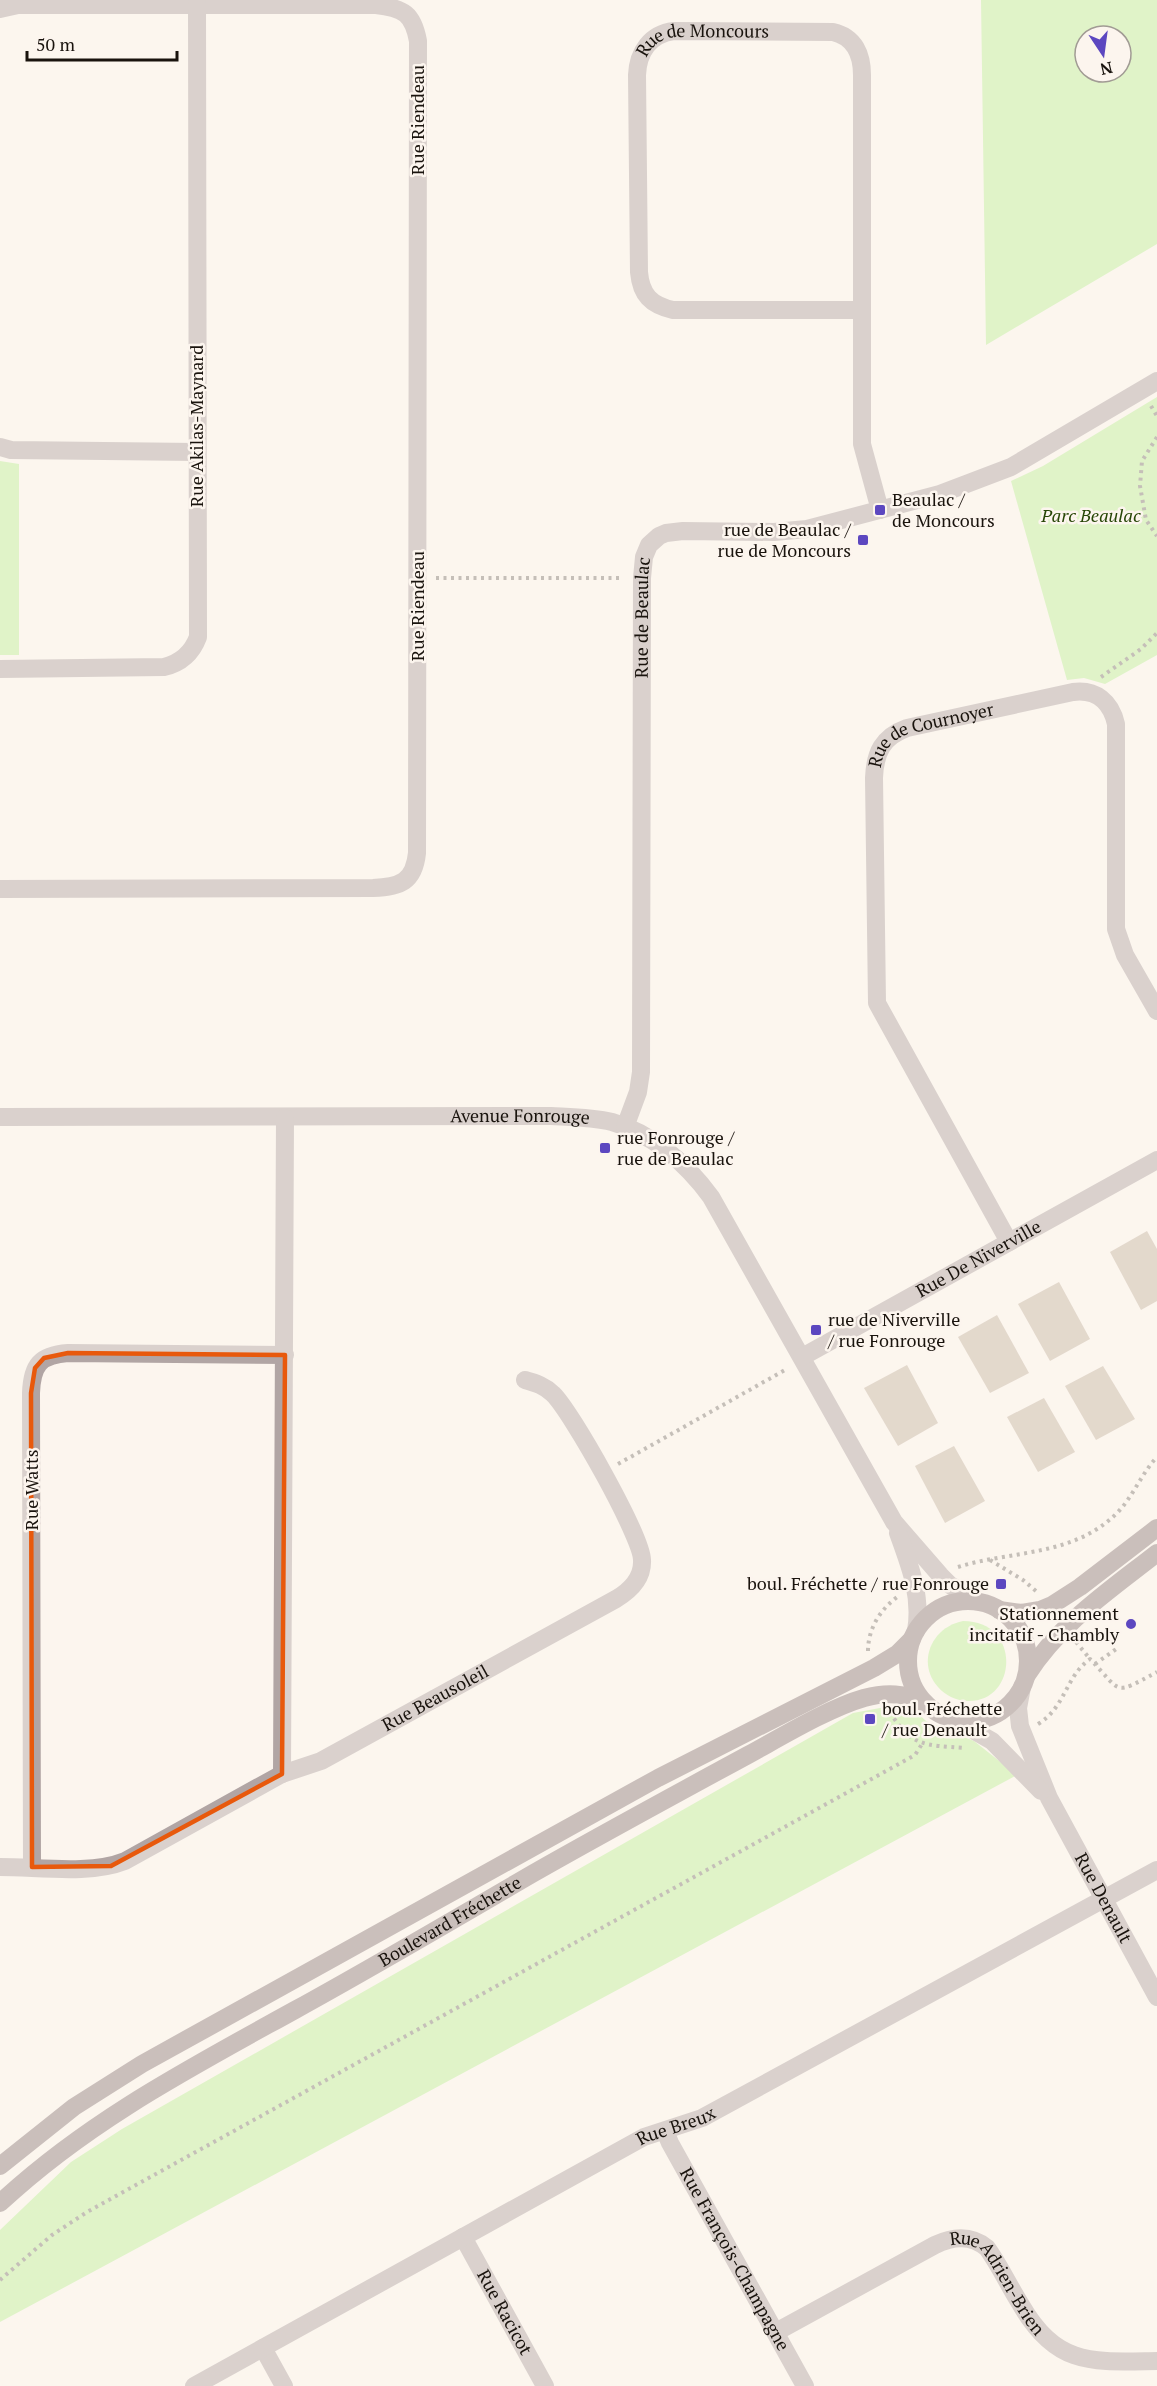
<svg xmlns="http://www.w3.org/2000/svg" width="1157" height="2386" font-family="'PT Serif',serif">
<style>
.green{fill:#bef09a;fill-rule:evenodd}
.building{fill:#c6b5a3}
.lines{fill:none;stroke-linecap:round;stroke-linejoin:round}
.path{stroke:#837d77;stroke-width:4;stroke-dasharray:3 4.5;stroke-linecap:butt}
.street{stroke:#b1a5a4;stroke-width:18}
.secondary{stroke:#8f7d7d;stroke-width:18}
.marked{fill:none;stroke:#e8590c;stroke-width:4.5;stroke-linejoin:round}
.poi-dot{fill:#5c47c0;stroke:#fcf5ee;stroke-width:2}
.labels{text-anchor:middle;stroke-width:5;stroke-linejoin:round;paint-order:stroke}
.street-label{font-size:18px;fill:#19130d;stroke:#fcf5ee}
.poi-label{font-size:18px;fill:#19130d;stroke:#fcf5ee;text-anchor:start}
.park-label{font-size:18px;font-style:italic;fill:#274606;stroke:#fcf5ee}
</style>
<rect width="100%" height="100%" fill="#fcf5ee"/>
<g class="green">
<path d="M981,0H1157V244L986,345ZM1085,36H1121V72H1085Z"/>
<path d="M1157,397V655L1105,684L1084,678L1067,680L1011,481L1043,466Z"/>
<path d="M0,461L19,464V655H0Z"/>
<path d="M963,1621C1022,1621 1018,1703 967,1701C955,1700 946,1696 938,1687C916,1662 932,1627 963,1621Z"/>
<path d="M907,1703L926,1721L974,1741L1017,1775L0,2322V2230L71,2162L122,2129L853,1713Z"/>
</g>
<g class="building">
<path d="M1147,1231L1157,1249V1301L1141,1310L1110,1252Z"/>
<path d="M1059,1282L1090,1339L1050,1361L1018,1304Z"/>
<path d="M997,1315L1029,1373L990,1393L958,1337Z"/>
<path d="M907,1365L938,1423L898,1446L864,1388Z"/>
<path d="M1103,1366L1135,1419L1096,1440L1065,1386Z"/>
<path d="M1044,1398L1075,1452L1038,1472L1007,1417Z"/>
<path d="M954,1446L985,1501L945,1523L915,1466Z"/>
</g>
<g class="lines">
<g class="path">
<path d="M1151,406L1157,416"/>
<path d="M1157,437L1142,461L1140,486L1146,520L1157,536"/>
<path d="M436,578H623"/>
<path d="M1101,677L1141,649L1157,633"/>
<path d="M618,1464L785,1370"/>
<path d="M990,1560L1023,1580L1036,1591"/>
<path d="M958,1567C1012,1550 1073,1557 1117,1513C1133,1497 1141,1474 1157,1457"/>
<path d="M1076,1642L1090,1659"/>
<path d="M868,1651C868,1628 881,1608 900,1595"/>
<path d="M1095,1664L1119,1647"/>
<path d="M890,1712C911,1747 926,1745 964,1748"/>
<path d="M1038,1724C1066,1707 1065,1677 1090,1659C1123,1693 1112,1696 1157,1672"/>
<path d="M0,2280L52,2235L87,2212L906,1760L915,1755L922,1744"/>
</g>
<g class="street">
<path d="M0,9L18,5H376C404,8 413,14 418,41L417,853C414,882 400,887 373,888L0,889"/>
<path id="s1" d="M862,310H673C651,305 641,295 639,272L637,75C638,52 650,34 674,31L833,32C855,37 862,55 862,75V444L880,510"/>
<path d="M0,447L11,450L197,452"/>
<path d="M0,669L164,667C181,663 192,653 198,637L197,4"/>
<path id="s2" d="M0,1117L551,1116C571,1117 592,1117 612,1122C652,1133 687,1164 711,1197L894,1522L940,1575L950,1585L977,1601"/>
<path id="s3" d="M625,1127L638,1092L641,1072L642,578L644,557L649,545L659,536L666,533L683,531L774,532L807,529L940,494L1011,467L1157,381"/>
<path id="s4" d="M1009,1242L877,1003L874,778C875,753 882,737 907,728L1073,692C1096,689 1111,702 1116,724V929L1125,955L1157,1011"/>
<path id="s5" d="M802,1357L1157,1160"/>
<path d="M898,1533C910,1566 922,1596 916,1631"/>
<path id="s6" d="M1022,1687L1018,1708L1020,1726L1049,1798L1157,1997"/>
<path d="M955,1720L992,1741L1041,1791"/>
<path d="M282,1774L285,1118"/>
<path id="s7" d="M0,1867C39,1867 90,1875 125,1861L282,1774L321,1761L616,1599C631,1590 643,1578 642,1560C642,1537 571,1411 553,1394C545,1386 536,1383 525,1380"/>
<path d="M32,1867L31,1393C32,1365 40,1355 68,1353L285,1355"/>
<path id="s8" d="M665,2131L670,2143L805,2386"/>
<path id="s9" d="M463,2237L545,2386"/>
<path id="s10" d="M776,2332L935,2245C954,2236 971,2235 987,2248C1000,2266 1009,2286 1021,2305C1057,2367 1093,2362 1157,2361"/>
<path d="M263,2348L284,2386"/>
<path id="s11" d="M194,2386L644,2137L702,2118L1157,1870"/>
</g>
<g class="secondary">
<circle cx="968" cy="1661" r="60"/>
<path d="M999,1610L1022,1613L1040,1610L1052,1605L1080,1587L1157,1528"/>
<path d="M1027,1675C1059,1624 1110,1590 1157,1553"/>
<path d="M0,2166L74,2107L142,2064L658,1778L874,1668L897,1654L912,1639"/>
<path id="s12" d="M0,2203C88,2121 190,2068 295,2010C375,1966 453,1920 532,1874C604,1833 676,1794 748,1755C781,1737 829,1708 864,1698C887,1692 904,1693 925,1703"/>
</g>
</g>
<path d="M0 0H1157V2386H0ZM68,1353L285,1355L282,1774L111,1866L32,1867L31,1393L35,1368L44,1358Z" fill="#fcf5ee" fill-opacity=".55" fill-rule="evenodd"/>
<path class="marked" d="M68,1353L285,1355L282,1774L111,1866L32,1867L31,1393L35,1368L44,1358Z"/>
<g class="poi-dot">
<rect x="874" y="504" width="12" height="12" rx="3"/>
<rect x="857" y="534" width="12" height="12" rx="3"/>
<rect x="599" y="1142" width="12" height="12" rx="3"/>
<rect x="810" y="1324" width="12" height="12" rx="3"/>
<rect x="995" y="1578" width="12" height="12" rx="3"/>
<circle cx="1131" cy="1624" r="6"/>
<rect x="864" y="1713" width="12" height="12" rx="3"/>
</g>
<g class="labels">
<g class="street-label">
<text dy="6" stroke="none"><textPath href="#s1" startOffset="531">Rue de Moncours</textPath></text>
<text transform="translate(418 120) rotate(-90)" y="6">Rue Riendeau</text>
<text transform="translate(197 426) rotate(-90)" y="6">Rue Akilas-Maynard</text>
<text transform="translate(418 606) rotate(-90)" y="6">Rue Riendeau</text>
<text dy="6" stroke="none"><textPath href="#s3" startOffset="512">Rue de Beaulac</textPath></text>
<text dy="6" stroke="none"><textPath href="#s4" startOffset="580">Rue de Cournoyer</textPath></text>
<text dy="6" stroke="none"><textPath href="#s2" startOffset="520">Avenue Fonrouge</textPath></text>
<text dy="6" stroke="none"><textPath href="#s5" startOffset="202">Rue De Niverville</textPath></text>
<text transform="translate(32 1490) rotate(-90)" y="6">Rue Watts</text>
<text dy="6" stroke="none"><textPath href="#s7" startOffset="477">Rue Beausoleil</textPath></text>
<text dy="6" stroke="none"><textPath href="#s6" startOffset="231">Rue Denault</textPath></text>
<text dy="6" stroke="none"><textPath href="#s12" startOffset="532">Boulevard Fréchette</textPath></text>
<text dy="6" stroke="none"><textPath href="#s11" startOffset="548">Rue Breux</textPath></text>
<text dy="6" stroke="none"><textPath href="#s8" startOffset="146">Rue François-Champagne</textPath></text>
<text dy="6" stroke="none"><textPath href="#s10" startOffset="267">Rue Adrien-Brien</textPath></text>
<text dy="6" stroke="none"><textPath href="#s9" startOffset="86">Rue Racicot</textPath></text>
</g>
<g class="poi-label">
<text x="892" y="506">Beaulac /<tspan x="892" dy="21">de Moncours</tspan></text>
<text x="851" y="536" text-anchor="end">rue de Beaulac /<tspan x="851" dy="21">rue de Moncours</tspan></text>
<text x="617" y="1144">rue Fonrouge /<tspan x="617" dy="21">rue de Beaulac</tspan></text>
<text x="828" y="1326">rue de Niverville<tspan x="828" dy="21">/ rue Fonrouge</tspan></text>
<text x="989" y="1590" text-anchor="end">boul. Fréchette / rue Fonrouge</text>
<text x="1119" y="1620" text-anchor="end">Stationnement<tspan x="1119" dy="21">incitatif - Chambly</tspan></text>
<text x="882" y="1715">boul. Fréchette<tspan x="882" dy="21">/ rue Denault</tspan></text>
</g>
<g class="park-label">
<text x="1091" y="522">Parc Beaulac</text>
</g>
</g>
<g transform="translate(1103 54) rotate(167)"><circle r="28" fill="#fcf5ee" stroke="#a19b94" stroke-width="1.5"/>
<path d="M0-4.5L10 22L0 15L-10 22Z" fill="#5c47c0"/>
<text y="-9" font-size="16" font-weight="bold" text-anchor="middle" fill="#19130d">N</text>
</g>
<path d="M27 51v9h150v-9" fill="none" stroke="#19130d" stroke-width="3"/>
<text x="36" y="51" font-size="18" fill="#19130d" stroke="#fcf5ee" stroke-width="4.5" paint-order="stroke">50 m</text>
</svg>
